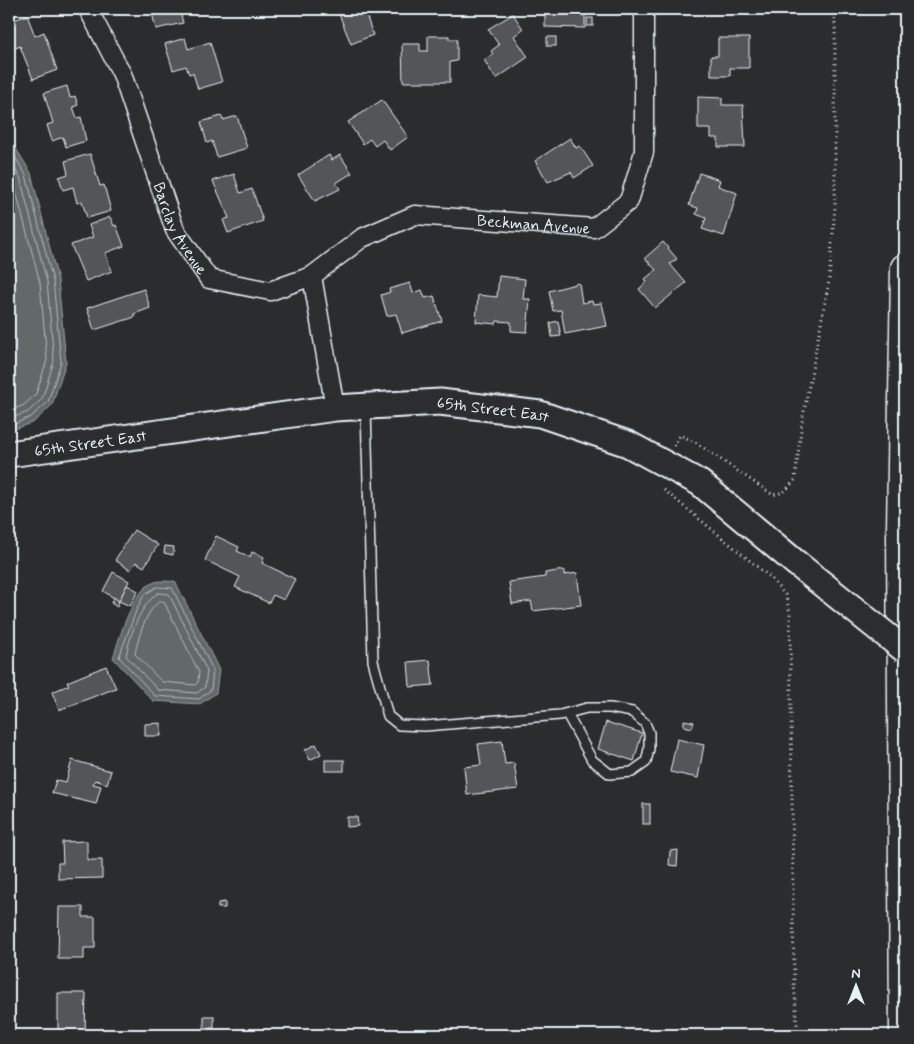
<svg xmlns="http://www.w3.org/2000/svg" width="914" height="1044" font-family="Mynerve,sans-serif">
<style>
.water{fill:#63686b;stroke:#989fa3}
.lines{fill:none;stroke-linecap:round;stroke-linejoin:round}
.shore{stroke:#b3bac0;stroke-width:1}
.building{fill:#535759;stroke:#e8f1f8}
.lane-casing{stroke:#e8f1f8;stroke-width:12}
.street-casing{stroke:#e8f1f8;stroke-width:21}
.secondary-casing{stroke:#e8f1f8;stroke-width:29}
.highway-casing{stroke:#e8f1f8;stroke-width:31}
.path{stroke:#e8f1f8;stroke-width:3;stroke-dasharray:1 4;stroke-linecap:butt}
.lane{stroke:#2a2d2e;stroke-width:9}
.street{stroke:#2a2d2e;stroke-width:18}
.secondary{stroke:#2a2d2e;stroke-width:25}
.highway{stroke:#2a2d2e;stroke-width:28}
.secondary-bridge-casing{stroke:#e8f1f8;stroke-width:29;stroke-linecap:butt}
.secondary-bridge{stroke:#2a2d2e;stroke-width:25}
.labels{text-anchor:middle;stroke-width:4;stroke-linejoin:round;paint-order:stroke}
.street-label{font-size:16px;fill:#e8f1f8;stroke:#2a2d2e}
</style>
<rect width="100%" height="100%" fill="#2a2d2e"/>
<filter id="ink" filterUnits="userSpaceOnUse"><feTurbulence type="fractalNoise" baseFrequency=".02" numOctaves="2"/><feDisplacementMap in="SourceGraphic" scale="10" xChannelSelector="R" yChannelSelector="G"/><feConvolveMatrix kernelMatrix="1 2 1 2 8 2 1 2 1" color-interpolation-filters="sRGB"/></filter>
<g filter="url(#ink)">
<g class="water">
<path d="M9,137L31,173L58,280L66,362L52,405L34,422L9,431Z"/>
<path d="M175,581L219,670L216,693L200,704L153,701L113,658C120,637 132,589 155,582C161,580 169,582 175,581Z"/>
</g>
<g class="lines">
<g class="shore">
<path d="M9,147L26,175L53,281L61,362L48,402L31,417L9,426"/>
<path d="M9,159L20,177L47,282L54,361L42,399L28,412L9,419"/>
<path d="M9,173L13,180L40,283L47,360L36,394L24,405L9,411"/>
<path d="M157,587L172,588L213,670L211,690L199,699L155,696L119,657L136,611L144,595Z"/>
<path d="M158,593L169,594L207,671L205,687L197,693L158,690L126,656C130,635 140,605 158,593Z"/>
<path d="M160,601L164,602L199,672L198,682L195,685L162,682L135,654C138,638 146,610 160,601Z"/>
</g>
</g>
<g class="building">
<path d="M151,9H188V10L180,11L183,23L156,29Z"/>
<path d="M337,9H364L373,35L351,44Z"/>
<path d="M545,9H585V28L545,27Z"/>
<path d="M513,14L523,29L514,36L528,57L496,79L484,60L493,54L491,51L499,45L488,29Z"/>
<path d="M27,15L35,36L44,32L57,70L33,79L20,46L16,48L9,31V22Z"/>
<rect x="587" y="18" width="6" height="8"/>
<path d="M428,36H449V39H457V61L450,62V82H403L402,44H420V51H428Z"/>
<rect x="547" y="37" width="9" height="9"/>
<path d="M185,38L188,49L210,42L222,82L198,89L193,73L189,74L186,66L173,70L165,44Z"/>
<path d="M718,38H749V68H730V76H711V56H718Z"/>
<path d="M67,86L70,98L75,96L78,105L73,107L77,118L81,117L86,141L66,147L63,137L52,141L47,125L53,123L44,93Z"/>
<path d="M698,97L722,98V105H743L745,147H718V138H711V129H698Z"/>
<path d="M382,100L408,137L390,150L383,140L375,146L370,139L363,144L348,122Z"/>
<path d="M221,116L223,120L237,116L247,148L217,157L212,141L207,143L201,122Z"/>
<path d="M570,138L576,148L580,146L593,166L574,178L571,172L548,182L535,161Z"/>
<path d="M90,154L100,186L104,185L111,211L87,218L82,201L77,203L73,187L63,190L59,177L68,174L65,161Z"/>
<path d="M329,155L332,160L340,155L352,173L336,183L340,189L315,201L298,175Z"/>
<path d="M699,173L720,180L718,186L737,193L724,236L702,229L706,218L696,214L698,208L689,205Z"/>
<path d="M234,174L240,193L252,189L263,221L228,233L223,220L229,218L213,181Z"/>
<path d="M110,217L114,226L116,225L124,246L105,253L112,271L86,281L71,245L93,237L89,225Z"/>
<path d="M663,242L677,259L670,264L686,283L655,308L639,289L647,282L645,279L656,270L645,258Z"/>
<path d="M499,276L525,279L523,299H530L527,332L511,331V322L497,321L496,324L476,322L478,295L497,297Z"/>
<path d="M410,283L413,293L422,290L425,298L434,296L442,321L402,333L396,314L387,316L381,295L390,292L389,289Z"/>
<path d="M579,283L582,303L592,301L593,304L602,303L607,326L565,334L561,310L553,311L549,291Z"/>
<path d="M144,289L150,308L134,314L135,317L94,330L87,308Z"/>
<path d="M558,321L561,336L552,337L550,323Z"/>
<path d="M134,530L158,545L144,567L136,562L130,570L115,560Z"/>
<path d="M216,536L239,547L237,551L250,557L252,552L264,557L262,563L295,579L284,600L273,595L269,603L235,587L240,577L205,560Z"/>
<path d="M165,546L174,547L173,555L164,553Z"/>
<path d="M564,570V575L577,573L581,605L533,611L531,601L512,604L509,582L545,577V573Z"/>
<path d="M113,572L129,581L119,601L103,591Z"/>
<path d="M127,585L138,591L130,606L119,601Z"/>
<path d="M114,597L119,601L117,607L111,603Z"/>
<path d="M430,660L433,685L410,687L408,662Z"/>
<path d="M106,666L116,688L59,710L52,692L69,685L67,682Z"/>
<path d="M684,720L694,722L692,728L684,726Z"/>
<path d="M606,722L642,733L634,761L598,749Z"/>
<path d="M161,723V736H145V724Z"/>
<path d="M677,739L704,745L698,778L670,772Z"/>
<path d="M502,741L505,764L514,763L518,789L467,795L464,767L481,765L478,744Z"/>
<path d="M316,744L321,754L310,760L305,750Z"/>
<path d="M72,760L111,771L107,784L95,780L93,784L101,786L96,804L52,793L56,780L66,782Z"/>
<rect x="325" y="760" width="19" height="11"/>
<rect x="643" y="804" width="7" height="20"/>
<path d="M347,817H357L358,826L347,827Z"/>
<path d="M87,841V860H102V878L58,879V863H63L62,842Z"/>
<path d="M678,850L677,866L669,865L670,851Z"/>
<path d="M225,902V908H218V903Z"/>
<path d="M59,907H83V917H95V948H84V959H58Z"/>
<path d="M58,993H86L85,1033H58Z"/>
<rect x="204" y="1016" width="10" height="12"/>
</g>
<g class="lines">
<defs>
<path id="lane" d="M366,409L373,661L388,716L399,725L425,726L560,715L587,708H610L632,712L645,723L649,733V749L646,762L632,772L610,774L592,760L567,714"/>
<g id="street">
<path id="s1" d="M88,9L122,74L175,230L209,279L270,291L312,276L362,238L415,215L594,228L629,201L644,152V9"/>
<path d="M312,276L335,408"/>
</g>
<g id="secondary">
<path id="s2" d="M9,454L335,408L440,402L540,414L628,444L700,483L796,563"/>
</g>
<path id="highway" d="M904,1035L901,531L905,268"/>
</defs>
<use href="#lane" class="lane-casing"/>
<use href="#street" class="street-casing"/>
<use href="#secondary" class="secondary-casing"/>
<use href="#highway" class="highway-casing"/>
<g class="path">
<path d="M674,446L680,435L695,442L773,495L784,492L795,480L802,422L829,281L835,207V9"/>
<path d="M664,490L771,578L785,595L790,612L794,983L798,1035"/>
</g>
<use href="#lane" class="lane"/>
<use href="#street" class="street"/>
<use href="#secondary" class="secondary"/>
<use href="#highway" class="highway"/>
<defs>
<path id="secondary-bridge" d="M796,563L905,650"/>
</defs>
<use href="#secondary-bridge" class="secondary-bridge-casing"/>
<use href="#secondary-bridge" class="secondary-bridge"/>
</g>
</g>
<g class="labels">
<g class="street-label">
<text dy="6" stroke="none"><textPath href="#s1" startOffset="644">Beckman Avenue</textPath></text>
<text dy="6" stroke="none"><textPath href="#s1" startOffset="239">Barclay Avenue</textPath></text>
<text dy="6" stroke="none"><textPath href="#s2" startOffset="488">65th Street East</textPath></text>
<text dy="6" stroke="none"><textPath href="#s2" startOffset="82">65th Street East</textPath></text>
</g>
</g>
<rect width="914" height="1044" fill="none" stroke="#2a2d2e" stroke-width="30"/>
<rect x="15" y="15" width="884" height="1014" fill="none" stroke="#e8f1f8" stroke-width="2" filter="url(#ink)"/>
<g transform="translate(856 986)" stroke="#2a2d2e" stroke-width="4" paint-order="stroke">
<path d="M0-4L9 19L0 12L-9 19Z" fill="#e8f1f8"/>
<text y="-8" font-size="14" font-weight="bold" text-anchor="middle" fill="#e8f1f8">N</text>
</g>
</svg>
